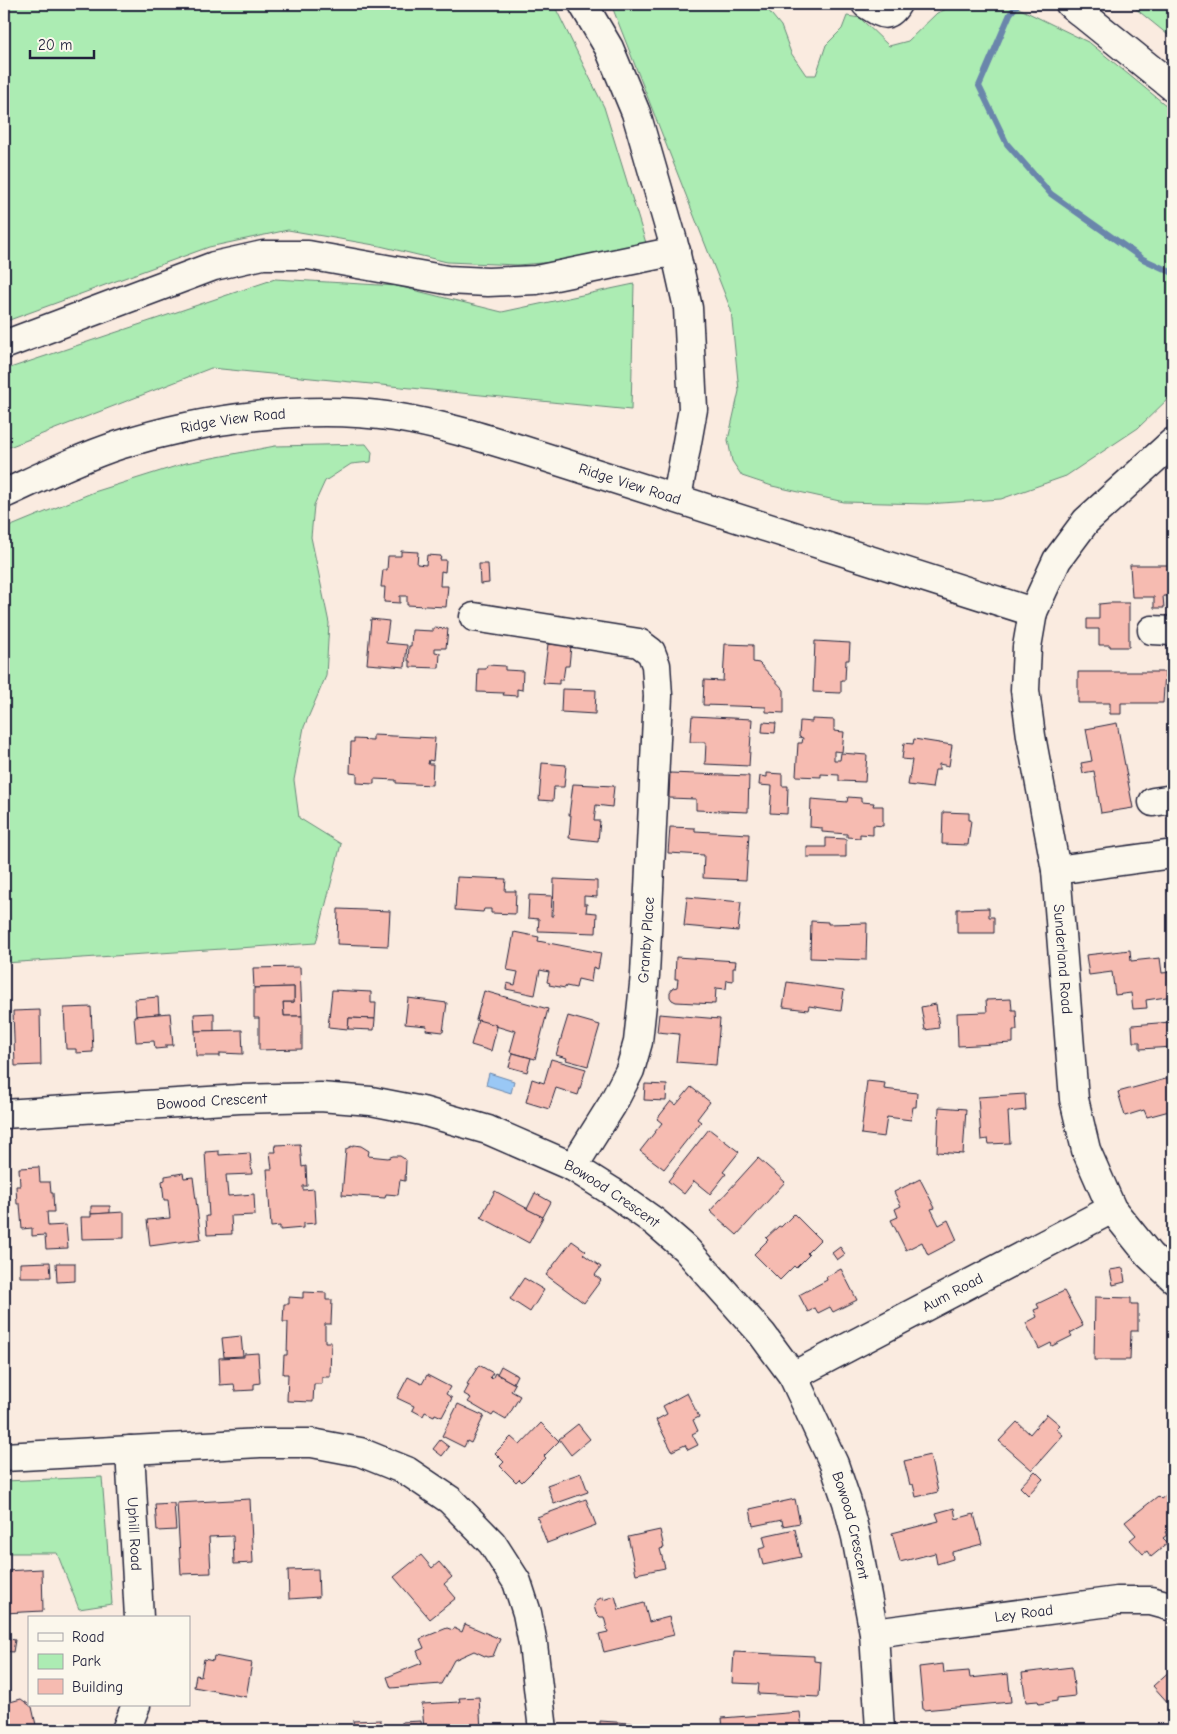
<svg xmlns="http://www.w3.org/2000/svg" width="1177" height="1734" font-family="'Comic Neue',sans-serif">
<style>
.green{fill:#acecb3;stroke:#678777}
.water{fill:#9ac8f5;stroke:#6a86ab}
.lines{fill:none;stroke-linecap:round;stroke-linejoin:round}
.stream{stroke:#6a86ab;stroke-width:6}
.building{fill:#f6bbb1;stroke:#22223b}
.minor-casing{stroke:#22223b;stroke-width:31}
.minor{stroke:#fbf7ec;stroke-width:28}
.labels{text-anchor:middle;stroke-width:4;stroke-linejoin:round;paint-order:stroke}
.street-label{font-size:15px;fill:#22223b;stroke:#fbf7ec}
</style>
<rect width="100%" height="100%" fill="#faebe0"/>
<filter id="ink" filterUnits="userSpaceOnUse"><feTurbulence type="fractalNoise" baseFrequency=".02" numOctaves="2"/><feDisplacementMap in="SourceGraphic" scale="10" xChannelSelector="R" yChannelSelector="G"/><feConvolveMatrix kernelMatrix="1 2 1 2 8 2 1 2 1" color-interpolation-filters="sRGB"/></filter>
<g filter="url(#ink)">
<g class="green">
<path d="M4,4H551L556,9L604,107L646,243L593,259L517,265L447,262L380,246L288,230L209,247L4,322Z"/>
<path d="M611,4H763L781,26L791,53L806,75H816L826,45L842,29L847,16L860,18L889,46L908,41L937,13L959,4H1010L1090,43L1173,111V394L1138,428L1066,476L1001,499L927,504L844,502L772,486L742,476L732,461L728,440L739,391L731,310Z"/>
<path d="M1130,4H1173V39Z"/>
<path d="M275,279L397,286L502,312L634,284L631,410L211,368L4,449V370Z"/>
<path d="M366,444L372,452L371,462L351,464L325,481L314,505L311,537L329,623L326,676L304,727L294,780L299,818L341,844L316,943L4,963V529L94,492L186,463L275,446Z"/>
<path d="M102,1477L112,1604L79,1609L57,1553H4V1481Z"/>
</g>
<path class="water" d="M489,1073L514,1081L511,1093L486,1085Z"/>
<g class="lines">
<path class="stream" d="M1018,4L1010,14L979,86L1007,144L1051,194L1143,259L1173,273"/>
</g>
<g class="building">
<path d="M401,551L418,552L417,564L426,565L427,555L441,556L440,560H446L445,572L441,571L440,586H448L446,607L407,605V596H400V603L384,602L385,587H381L383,570H387L388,556H401Z"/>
<path d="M479,564H488L489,583L480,584Z"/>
<path d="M1130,565H1173V596H1163L1164,608H1154V597H1132Z"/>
<path d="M1109,603H1129V647H1110V645H1099V629H1087V619H1099V604Z"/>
<path d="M371,619L389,621L386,643L407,645L405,667L367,664Z"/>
<path d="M433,628L448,629L446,648H435V652L440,653L439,668L410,667V661H408L409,646H411L412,630L433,631Z"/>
<path d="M815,641L850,643L849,660H846L845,680H841V693L813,692Z"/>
<path d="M548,644L571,646L569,666H565L563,680H559V684L543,683Z"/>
<path d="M725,644L753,645V662L759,663L784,690V713L766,712V707L703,705L704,680L723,681Z"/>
<path d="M487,665L505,666V670L523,671L522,690L517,689V696L503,695L504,693L477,692L478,669H486Z"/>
<path d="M1078,672H1165L1163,703H1121V714H1110V703H1078Z"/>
<path d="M562,689L596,690L595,714L561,712Z"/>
<path d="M692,716L752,719L749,766L705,764L706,742H690Z"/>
<path d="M812,719L834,720V731L844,732L842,752L834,751V760H840L841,753L867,755L865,782L839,781V775L821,774V777L796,776L798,743H802L803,738L799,737L800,721L812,722Z"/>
<path d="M763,722L776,723L775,733L762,732Z"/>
<path d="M1117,723L1133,808L1101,813L1094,771L1083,773L1081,763L1092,761L1086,729Z"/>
<path d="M373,735L435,738L433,761L429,760L428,764H433L432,785L396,783V780L374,779V784L357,783V774L350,773L351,742H354V739L373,740Z"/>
<path d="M914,739L952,745L949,766L939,764V770H935L932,788L908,785L912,760L902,759L904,743L913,744Z"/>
<path d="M542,763L566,765L564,787H554L553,801L539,800Z"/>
<path d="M670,773L749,776L748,812L696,810V799L669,798Z"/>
<path d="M767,773L782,774V786H788L787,814L770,813L772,786L759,785L760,776L767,777Z"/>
<path d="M573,784L614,786L612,807L596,805L594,821H600L598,841L569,838L571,815H569Z"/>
<path d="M848,797L861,798V802L874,803L873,806H883V826L873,825V835L860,834V838L847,837V834L822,832V828L810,827L811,799L847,802Z"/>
<path d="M943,812L969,813V820H971L968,845L942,844Z"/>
<path d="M670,827L695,828V831L749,834L746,880L703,878L704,855L668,853Z"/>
<path d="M826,838L846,839V857H807V847H826Z"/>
<path d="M457,877L506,879L505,891H516L515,914L491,913V909H484L483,912L455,910Z"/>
<path d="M554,879L597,881V897L584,896V904H587L586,912L597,913L596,933L538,931L539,919L528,918L529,895L552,896L551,916H553Z"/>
<path d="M687,897L741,902L738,931L684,926Z"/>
<path d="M989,908V917H994V933H957V909Z"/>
<path d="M338,909L390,911L388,946L337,944Z"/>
<path d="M811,921L828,922V924L867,923L866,960L810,958Z"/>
<path d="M514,932L539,937L538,941L601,953L598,969L593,967L591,982L578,979L576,988L566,986L565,988L549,985L550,983L547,982L549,972L540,970L535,995L506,989L507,983L515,985L518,972L507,970Z"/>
<path d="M1130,950L1131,961L1160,958L1162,973L1173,972V996L1146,1000L1147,1008L1133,1009L1131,993L1115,995L1112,972L1089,975L1086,955Z"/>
<path d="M676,957L736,961L735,968H733V981L727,980L726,989L716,988L715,1004L676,1002L672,1000L670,997V992L673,988L677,987L678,979H675Z"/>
<path d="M300,967L302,1016H284L283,1002H294V987L254,988L253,968Z"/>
<path d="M787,982L844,990L841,1011L809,1006L808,1010L783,1007Z"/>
<path d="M294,987V1002H283L284,1016H302V1049L259,1050V1018H254V988Z"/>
<path d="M332,990L371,992V1003H376L375,1019L349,1018L348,1029L328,1027Z"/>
<path d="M484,991L548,1009L535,1059L510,1052L516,1030L512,1029V1031L476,1020Z"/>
<path d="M158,997L159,1014L136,1016L135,999Z"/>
<path d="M408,998L447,1003L443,1032L426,1030L427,1026L405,1024Z"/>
<path d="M1011,999L1012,1010H1016L1017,1030H1013V1043L958,1046L957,1013L987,1012L986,1000Z"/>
<path d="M936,1004L939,1028L925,1030L921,1007Z"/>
<path d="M91,1007L93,1052L76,1053V1049H66L64,1008Z"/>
<path d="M40,1010L41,1065L15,1066L13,1011Z"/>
<path d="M170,1013L173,1045H166V1048L155,1049L154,1041L136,1042L134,1016Z"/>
<path d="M214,1013V1031H195L194,1014Z"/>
<path d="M659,1014L720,1019L716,1065L676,1062L679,1034L657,1032Z"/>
<path d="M568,1016L600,1025L588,1066L566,1060L567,1058L556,1055Z"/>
<path d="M349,1018L375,1019L374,1030L348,1029Z"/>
<path d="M478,1020L496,1025L495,1027H497L491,1051L471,1045Z"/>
<path d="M1171,1022L1173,1047L1140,1049V1042H1133L1132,1025Z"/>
<path d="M242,1030L243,1054L220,1053V1056H196L195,1031Z"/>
<path d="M513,1053L531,1058L527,1072L509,1067Z"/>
<path d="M551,1059L586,1069L578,1095L556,1088L549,1109L526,1102L532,1079L544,1083Z"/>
<path d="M1173,1077V1100H1171L1173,1110L1147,1117L1144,1110L1125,1116L1118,1092Z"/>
<path d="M867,1081L885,1083L884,1089L917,1093L916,1107H913L911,1120L887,1117L884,1137L861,1134Z"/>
<path d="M645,1084L667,1085L666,1101L644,1100Z"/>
<path d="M691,1087L710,1102L697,1119L701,1122L664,1169L640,1151L662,1123L657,1119L671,1101L676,1105Z"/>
<path d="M1025,1094L1026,1110L1008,1112L1010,1143L989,1144L988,1139L981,1140L978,1097Z"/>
<path d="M939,1107L966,1109L963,1154L937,1152Z"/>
<path d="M709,1129L739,1152L723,1172L726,1174L710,1194L694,1181L684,1194L668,1181Z"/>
<path d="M300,1144L302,1167L306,1166L307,1186H303V1190L314,1189L316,1223L303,1224V1228L280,1230V1226L271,1227L267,1169H272L270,1152H276L275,1145Z"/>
<path d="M354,1145L361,1146L369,1151L368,1156L388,1158L393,1156H400L406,1160L405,1181L400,1180L398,1195L386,1194L385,1198L342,1195L346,1149Z"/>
<path d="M219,1151V1155L250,1153L252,1174L226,1175L228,1196L254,1194L255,1215L231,1216L232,1234L207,1235L206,1216H209L205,1152Z"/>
<path d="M758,1158L785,1182L737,1235L710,1211Z"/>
<path d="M39,1167L40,1182H50L51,1193H53L54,1212H47L48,1226L66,1225L68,1248L46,1249L45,1235L32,1236V1228L22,1229L20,1204H17L16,1186H20L19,1168Z"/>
<path d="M183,1173L184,1178L193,1177L201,1239L150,1246L147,1220L170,1218L168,1200H164L162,1181L165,1180V1176Z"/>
<path d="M920,1179L935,1208L931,1209L939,1225L948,1220L957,1240L928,1255L922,1242L906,1250L891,1220L898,1217L895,1209L901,1206L894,1192Z"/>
<path d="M4,1191H6L8,1220L4,1221Z"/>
<path d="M495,1191L543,1217L529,1243L481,1217Z"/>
<path d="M535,1193L551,1202L543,1217L527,1209Z"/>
<path d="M91,1206H110V1213L91,1214Z"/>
<path d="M124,1212V1238L82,1239L81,1217H91V1214Z"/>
<path d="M794,1214L820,1240L807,1253L809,1255L796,1268L794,1266L780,1280L754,1254L768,1240L766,1238L779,1226L781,1227Z"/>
<path d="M572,1241L586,1251L583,1254L601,1267L595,1275L601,1280L584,1303L546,1275Z"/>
<path d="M840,1247L845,1254L837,1260L832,1253Z"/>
<path d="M50,1262L51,1277H20V1263Z"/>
<path d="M56,1263H75V1281L57,1282Z"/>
<path d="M1123,1268L1125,1282L1113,1285L1110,1270Z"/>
<path d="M841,1269L857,1300L833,1312L830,1307L818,1313L815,1308L808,1312L799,1295L827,1280L826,1277Z"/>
<path d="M524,1278L544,1290L530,1312L510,1299Z"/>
<path d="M1064,1291L1083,1326L1070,1333L1072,1336L1052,1346L1051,1343L1039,1349L1026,1323L1037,1317L1034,1310L1039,1308L1037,1304Z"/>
<path d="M303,1292L326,1293V1300H332L331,1324H325V1342H331L330,1377H322V1384H314L313,1402L287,1401L288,1374H283L284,1355H287L288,1322H283L284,1304H289V1297L303,1298Z"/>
<path d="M1095,1297L1131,1298V1304H1138V1331H1131L1130,1360H1094Z"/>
<path d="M241,1336L243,1356L224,1357L222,1338Z"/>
<path d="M258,1353L260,1383L254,1384V1390L235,1391L234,1384L220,1385L219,1358L244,1357V1354Z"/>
<path d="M479,1365L493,1373L490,1377L492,1379L495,1373L515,1384L511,1391L520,1396L506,1420L494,1413L492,1416L468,1402L471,1398L464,1394L469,1385L467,1384Z"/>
<path d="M501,1366L517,1375L513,1383L497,1374Z"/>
<path d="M427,1375L450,1387L446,1394L452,1398L442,1417L435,1414L434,1416L425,1412L423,1416L412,1410L414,1406L397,1398L408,1377L422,1384Z"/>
<path d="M687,1393L699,1417L693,1420L698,1431L692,1434L698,1445L688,1450L685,1445L672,1451L656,1420L667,1414L663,1406Z"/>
<path d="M458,1404L484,1416L471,1443L467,1441L464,1447L442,1436Z"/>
<path d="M1047,1414L1060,1425L1056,1429L1063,1435L1032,1470L999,1441L1017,1422L1030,1434Z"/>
<path d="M541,1423L559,1441L544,1456L546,1458L522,1482L519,1479L516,1482L500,1466L504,1462L495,1453L511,1437L520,1445Z"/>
<path d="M578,1424L590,1439L571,1455L559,1439Z"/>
<path d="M440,1440L449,1447L442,1456L433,1449Z"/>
<path d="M930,1455L938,1492L916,1497L913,1484L910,1485L904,1461Z"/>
<path d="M1035,1471L1043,1479L1028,1495L1020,1487Z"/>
<path d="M581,1473L588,1492L554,1504L547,1485Z"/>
<path d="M1172,1491L1173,1493V1526L1165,1532L1167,1535L1163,1538L1168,1543L1151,1557L1147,1551L1143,1554L1130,1540L1136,1535L1125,1522L1158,1496L1161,1499Z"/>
<path d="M250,1499L253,1563L234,1564L233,1536L209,1537L211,1573L181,1574L177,1503Z"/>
<path d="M586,1499L596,1525L547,1543L537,1517Z"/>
<path d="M795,1499L800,1523L783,1526L782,1520L753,1526L750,1509Z"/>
<path d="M174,1503L176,1530L157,1531L155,1504Z"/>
<path d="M954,1508L956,1519L974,1514L982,1544L952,1552L953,1559L937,1564L935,1553L900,1562L892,1533L939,1521L936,1513Z"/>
<path d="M795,1529L801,1557L763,1565L759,1549L766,1547L763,1536Z"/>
<path d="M660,1530L664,1548L660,1549L665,1568L636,1574L628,1537Z"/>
<path d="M421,1555L432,1568L439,1562L452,1577L444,1584L456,1598L430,1619L394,1577Z"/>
<path d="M42,1569L43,1611L4,1613V1571Z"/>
<path d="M318,1569L319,1597L289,1599L288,1570Z"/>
<path d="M615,1596L619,1610L644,1603L649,1622L669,1617L674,1635L604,1652L599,1634L608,1632L604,1617H600L596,1613L594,1606L597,1600L603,1597V1600Z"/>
<path d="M465,1624L500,1639L493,1656L487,1657L474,1651L454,1660L441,1684L391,1688L387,1677L422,1663L417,1651L424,1648L420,1639L447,1628L453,1630L454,1628L462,1632Z"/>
<path d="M4,1638L15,1640L13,1652L4,1651Z"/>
<path d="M734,1652L814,1656V1661L821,1662L819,1697L758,1694L759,1684L732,1683Z"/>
<path d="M214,1656L252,1663L246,1697L194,1687L196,1675L201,1676L204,1659L213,1661Z"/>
<path d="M943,1664L944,1673L969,1671L970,1678L1008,1674L1011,1702L923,1710L919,1667Z"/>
<path d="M1072,1667L1075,1696L1057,1698V1701L1039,1704L1038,1701L1026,1702L1022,1673Z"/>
<path d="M1173,1668V1702L1170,1705L1153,1686Z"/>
<path d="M4,1683H5L10,1702L21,1699L32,1707L36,1725L33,1730H4Z"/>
<path d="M479,1697L481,1730H424L422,1704L460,1702L459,1698Z"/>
<path d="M800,1712L802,1730H723L722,1718Z"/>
<path d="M381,1720V1730H354L353,1721Z"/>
<path d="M421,1721L422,1730H403L402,1722Z"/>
<path d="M600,1721L646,1724V1730H600Z"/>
<path d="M951,1726V1730H922V1728Z"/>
</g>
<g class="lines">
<defs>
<g id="minor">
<path d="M583,4L609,48L636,113L673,241L688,308L693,409L677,498"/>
<path d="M866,4C880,12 887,21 897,4"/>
<path d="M1070,4L1173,87"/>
<path d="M4,345L214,266L263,255H308L447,280L488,282L536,280L676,251"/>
<path id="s1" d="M1173,442L1086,521L1057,560L1033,612L1027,647L1025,690L1031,736L1056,870L1074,1099L1086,1150L1112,1209L1149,1255L1173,1278"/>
<path id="s2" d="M4,494C41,477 79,458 119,445C203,418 308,404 395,417C439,424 481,437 523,450L1033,612"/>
<path d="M474,617L639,643L651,652L656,665L658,696L645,975L638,1042L630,1070L612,1105L573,1167"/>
<path d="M1152,630L1173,631"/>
<path d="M1153,802L1173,799"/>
<path d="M1056,870L1173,854"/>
<path id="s3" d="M4,1114L240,1099L320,1097L371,1101L422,1111L488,1130L573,1167L611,1191L655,1222L685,1248L762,1334L793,1376L834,1464L847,1502L856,1537L874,1633L880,1730"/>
<path id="s4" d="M793,1376L1112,1209"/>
<path id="s5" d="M130,1450L139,1618"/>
<path d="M4,1457L260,1443H312L360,1452L407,1471L450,1500L492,1543L517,1582L527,1613L533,1644L543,1730"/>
<path id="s6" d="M874,1633L1117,1601H1151L1173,1607"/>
<path d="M126,1730L136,1705"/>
</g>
</defs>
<use href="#minor" class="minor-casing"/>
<use href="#minor" class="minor"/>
</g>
</g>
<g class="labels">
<g class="street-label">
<text dy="5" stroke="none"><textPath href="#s2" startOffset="242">Ridge View Road</textPath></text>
<text dy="5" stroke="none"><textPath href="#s2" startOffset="649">Ridge View Road</textPath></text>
<text transform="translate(646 940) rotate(-86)" y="5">Granby Place</text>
<text dy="5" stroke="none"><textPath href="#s1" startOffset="574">Sunderland Road</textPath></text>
<text dy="5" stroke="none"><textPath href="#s3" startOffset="208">Bowood Crescent</textPath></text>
<text dy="5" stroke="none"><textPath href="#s3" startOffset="628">Bowood Crescent</textPath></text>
<text dy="5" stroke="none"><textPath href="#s4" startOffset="180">Aum Road</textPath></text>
<text dy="5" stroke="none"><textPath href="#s3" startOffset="1048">Bowood Crescent</textPath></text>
<text dy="5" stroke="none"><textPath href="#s5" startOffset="84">Uphill Road</textPath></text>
<text dy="5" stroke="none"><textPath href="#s6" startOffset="151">Ley Road</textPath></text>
</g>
</g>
<rect width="1177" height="1734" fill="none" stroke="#fbf7ec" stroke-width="20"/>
<rect x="10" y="10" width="1157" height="1714" fill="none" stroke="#22223b" stroke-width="2" filter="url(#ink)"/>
<rect x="28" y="1616" width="162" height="90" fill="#fbf7ec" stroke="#a4a2a5"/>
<rect x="38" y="1633" width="25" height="8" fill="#fbf7ec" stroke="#a4a2a5"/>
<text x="72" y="1642" font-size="15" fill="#22223b">Road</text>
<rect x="38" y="1654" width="25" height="15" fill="#acecb3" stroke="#a4a2a5"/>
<text x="72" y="1666" font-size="15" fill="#22223b">Park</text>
<rect x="38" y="1679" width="25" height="15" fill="#f6bbb1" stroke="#a4a2a5"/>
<text x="72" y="1692" font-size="15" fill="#22223b">Building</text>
<path d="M30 50v8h64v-8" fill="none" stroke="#22223b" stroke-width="2.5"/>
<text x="38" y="50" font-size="15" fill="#22223b" stroke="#fbf7ec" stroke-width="4" paint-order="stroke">20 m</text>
</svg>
